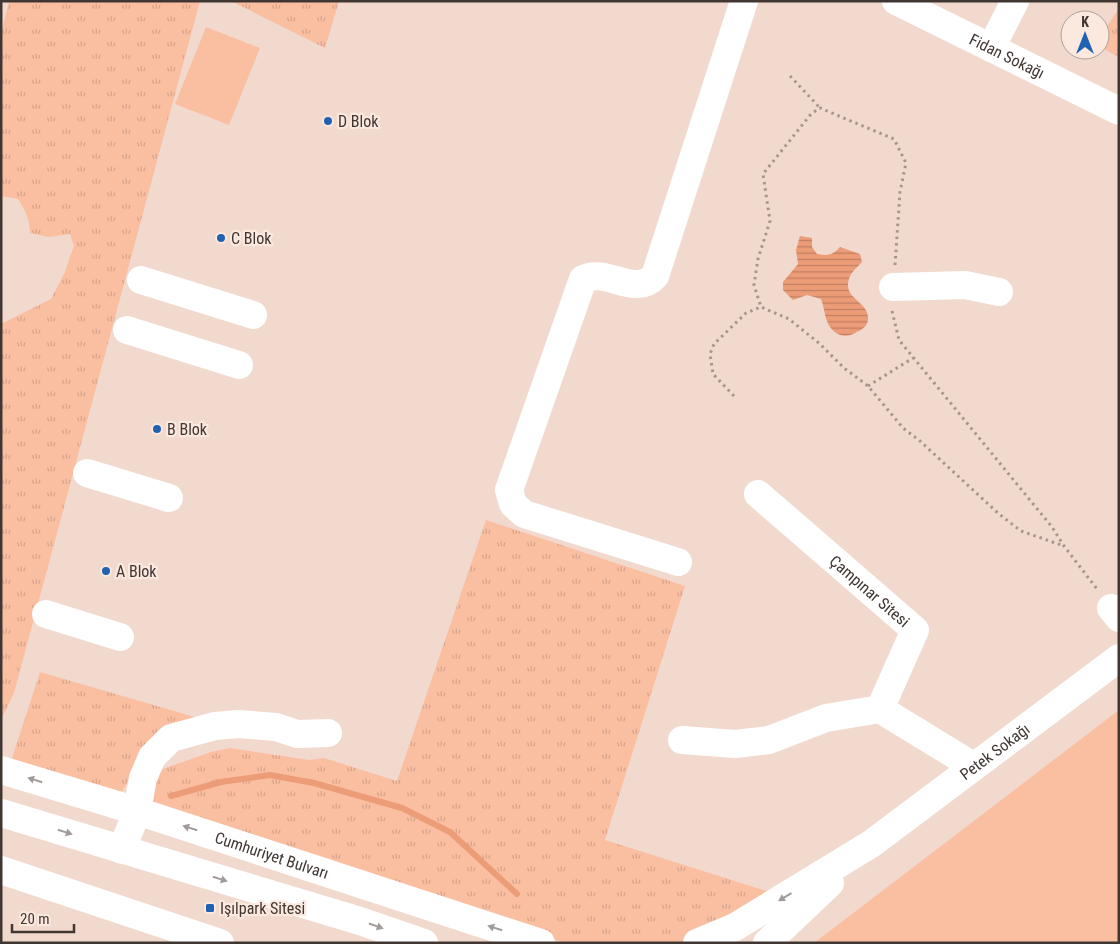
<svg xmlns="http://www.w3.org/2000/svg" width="1120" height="944" font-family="'Roboto Condensed',sans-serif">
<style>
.grass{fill:url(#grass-tufts)}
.pitch{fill:#fabea1}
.water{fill:url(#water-rules)}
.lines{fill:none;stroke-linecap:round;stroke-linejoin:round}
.stream{stroke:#ec9c76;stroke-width:6}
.path{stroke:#a7958d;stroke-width:3;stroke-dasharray:2.5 4;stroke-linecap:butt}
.minor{stroke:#fff;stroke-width:28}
.oneway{fill:#a09a98}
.poi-dot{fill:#2061b2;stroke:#fbe8de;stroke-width:2}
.labels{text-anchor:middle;stroke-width:4.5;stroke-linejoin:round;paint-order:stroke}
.street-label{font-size:16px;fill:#403632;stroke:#fbe8de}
.poi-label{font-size:16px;fill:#403632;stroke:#fbe8de;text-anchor:start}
</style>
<defs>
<pattern id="grass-tufts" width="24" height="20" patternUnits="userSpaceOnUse" patternTransform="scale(1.25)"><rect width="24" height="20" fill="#fabea1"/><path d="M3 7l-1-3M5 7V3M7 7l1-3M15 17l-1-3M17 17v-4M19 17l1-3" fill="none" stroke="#d7a48b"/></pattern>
<pattern id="water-rules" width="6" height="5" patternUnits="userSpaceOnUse" patternTransform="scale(1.25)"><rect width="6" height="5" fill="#ec9c76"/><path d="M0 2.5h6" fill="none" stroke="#c18061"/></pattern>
</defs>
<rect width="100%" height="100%" fill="#f2d9ce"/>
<g class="grass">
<path d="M9,1H200L14,693L1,720V324L51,299L64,274L74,246L70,234L49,237L30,233C30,219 25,210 18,199L1,196V34Z"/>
<path d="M231,1H339L325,48Z"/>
<path d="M1119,8V57L1100,47V37Z"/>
<path d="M486,520L685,586L605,840L773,893L730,921L679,943H566L148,809L154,779L163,769L211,752L230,748L309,760L324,758L397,781Z"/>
<path d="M40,672L205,720L133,772L112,810L6,777Z"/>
</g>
<g class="pitch">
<path d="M206,27L260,48L229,125L175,104Z"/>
<path d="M1119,710V943H814Z"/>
</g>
<path class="water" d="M800,236L812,238V247L817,254C828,256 833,255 840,247L860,254L862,262C855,270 849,273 848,284C847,300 870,303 868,320C867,327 861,330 855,333C844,340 831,333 827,321C824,314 824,306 821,299L807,295L793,300L783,290V282L798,264L796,250Z"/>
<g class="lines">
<path class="stream" d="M171,796L221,782L270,775L314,783L402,808L450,832L517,894"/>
<g class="path">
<path d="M790,76L820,108"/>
<path d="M895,265L900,192L906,163L894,139L820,108L811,114L763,174L770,221L758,259L754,285L761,307L789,319L820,344L844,368L868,386L903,428L920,441L999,514L1021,531L1064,546"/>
<path d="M892,311L899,340L1052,527L1064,546L1097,589"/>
<path d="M868,386L913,358"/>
<path d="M734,396L713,374L710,354L714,344L746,313L761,307"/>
</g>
<g class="minor">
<path id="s1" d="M896,1L1119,111"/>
<path d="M991,48L1015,1"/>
<path d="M141,280L253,315"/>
<path d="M893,287L965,285L999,292"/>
<path d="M127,330L239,365"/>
<path d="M87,473L169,498"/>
<path id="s2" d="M758,494L915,630L880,709L973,766"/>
<path d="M678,562L524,514L513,504L509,490L583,279C607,267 635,298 655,276L744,1"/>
<path d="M1111,608L1119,618"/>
<path d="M46,614L120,637"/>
<path d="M682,740L735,744L769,740L826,718L880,709"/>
<path id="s3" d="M1,770L137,811L541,943"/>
<path d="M1,813L360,921L424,943"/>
<path d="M122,850L137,811L143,778L152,757L171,738L215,726L239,724L276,727L297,734L328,733"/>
<path d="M1,870L220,943"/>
<path id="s4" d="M697,943L735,927L871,844L1119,658"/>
<path d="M767,943L830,883"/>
</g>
</g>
<defs><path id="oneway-solid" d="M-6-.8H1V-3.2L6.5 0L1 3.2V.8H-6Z" transform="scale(1.25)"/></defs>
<g class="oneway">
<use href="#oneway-solid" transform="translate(35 780) rotate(-163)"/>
<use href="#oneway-solid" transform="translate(190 828) rotate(-162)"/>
<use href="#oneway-solid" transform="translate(65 832) rotate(17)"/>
<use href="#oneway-solid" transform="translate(220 879) rotate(17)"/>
<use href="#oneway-solid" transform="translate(785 897) rotate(149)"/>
<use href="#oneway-solid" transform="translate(376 926) rotate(19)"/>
<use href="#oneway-solid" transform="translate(495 928) rotate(-162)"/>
</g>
<g class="poi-dot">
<circle cx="328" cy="121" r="5"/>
<circle cx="221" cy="238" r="5"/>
<circle cx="157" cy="429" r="5"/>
<circle cx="106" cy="571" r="5"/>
<rect x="205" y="903" width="10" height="10" rx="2.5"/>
</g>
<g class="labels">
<g class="street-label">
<text dy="6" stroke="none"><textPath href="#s1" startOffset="124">Fidan Sokağı</textPath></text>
<text dy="6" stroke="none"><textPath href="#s2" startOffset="148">Çampınar Sitesi</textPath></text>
<text dy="6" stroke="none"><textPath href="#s4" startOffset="355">Petek Sokağı</textPath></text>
<text dy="6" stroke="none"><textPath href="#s3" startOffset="284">Cumhuriyet Bulvarı</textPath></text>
</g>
<g class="poi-label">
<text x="338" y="127">D Blok</text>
<text x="231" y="244">C Blok</text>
<text x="167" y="435">B Blok</text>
<text x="116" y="577">A Blok</text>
<text x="220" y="914">Işılpark Sitesi</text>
</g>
</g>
<rect width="1120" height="944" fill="none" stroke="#403632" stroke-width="5"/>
<g transform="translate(1085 35)"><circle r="24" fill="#fbe8de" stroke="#b0a199"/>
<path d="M0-4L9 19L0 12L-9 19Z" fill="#2061b2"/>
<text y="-8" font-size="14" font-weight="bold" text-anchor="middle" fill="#403632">K</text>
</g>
<path d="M12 924v8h62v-8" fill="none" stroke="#403632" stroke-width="2.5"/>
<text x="20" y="924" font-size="15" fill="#403632" stroke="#fbe8de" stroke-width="4" paint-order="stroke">20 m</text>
</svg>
